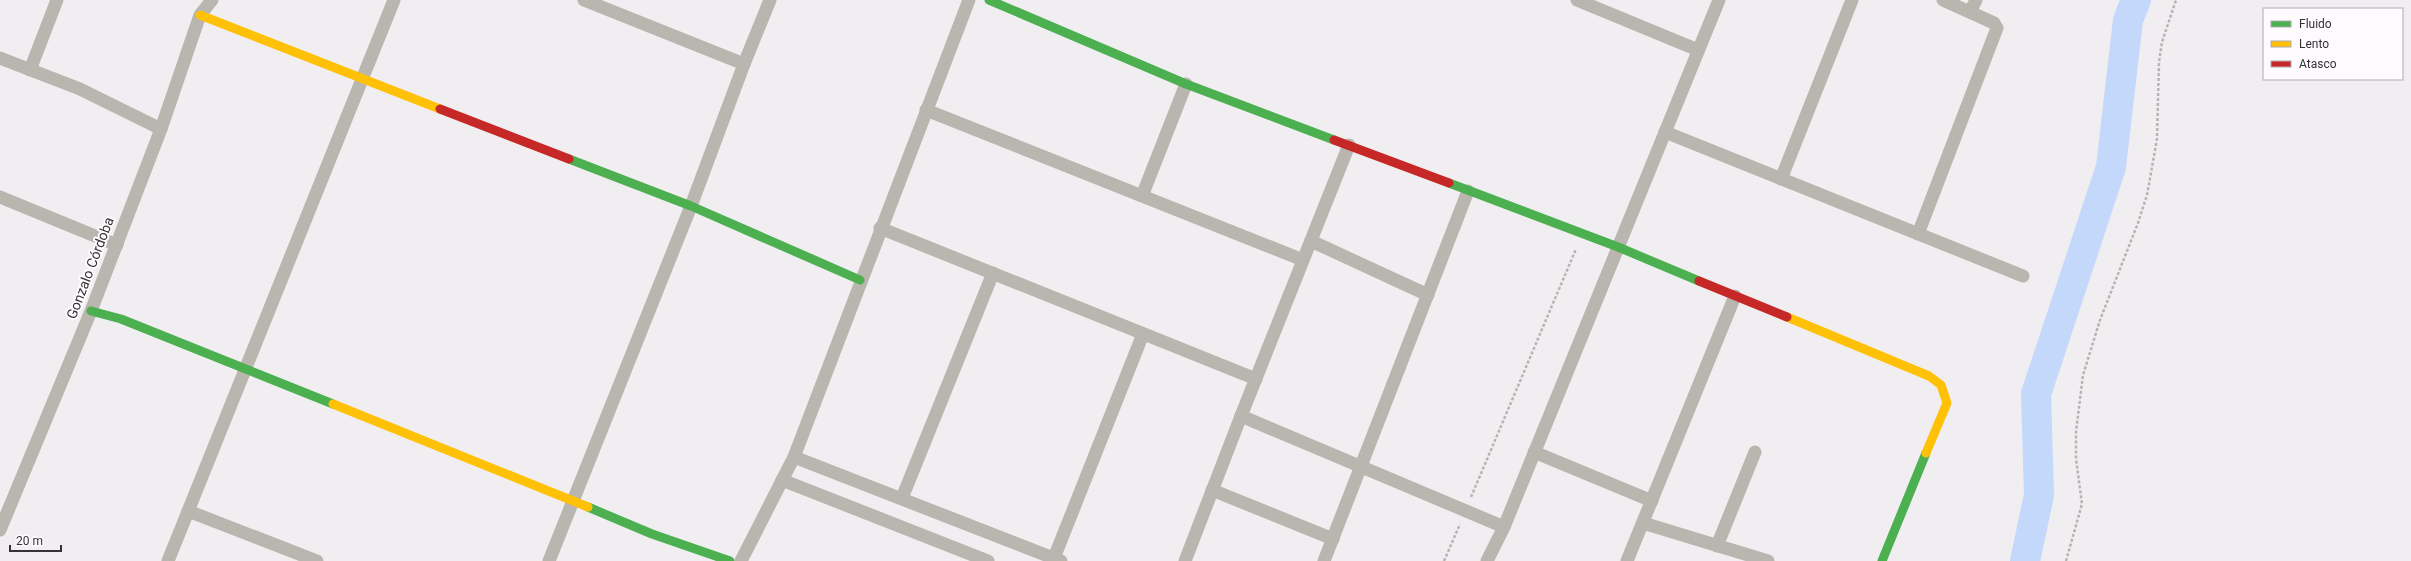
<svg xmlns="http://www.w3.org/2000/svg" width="2411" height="561" font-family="Roboto,sans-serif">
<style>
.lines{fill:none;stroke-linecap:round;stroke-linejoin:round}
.river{stroke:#c3d8fa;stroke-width:30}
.path{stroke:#b6b4b2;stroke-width:2.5;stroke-dasharray:3 2;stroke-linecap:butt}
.street{stroke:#b9b5af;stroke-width:13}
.fast{stroke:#4caf50;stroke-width:9}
.slow{stroke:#ffc107;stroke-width:9}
.jam{stroke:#c62828;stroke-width:9}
.labels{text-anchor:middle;stroke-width:4;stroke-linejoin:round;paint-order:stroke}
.street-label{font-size:14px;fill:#343234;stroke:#fefbff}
</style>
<rect width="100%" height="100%" fill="#f1eef1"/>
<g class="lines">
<path class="river" d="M2025,561L2039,495L2036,394L2111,167L2128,20L2136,0"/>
<g class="path">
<path d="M1471,497L1576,249"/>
<path d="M1444,561L1460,524"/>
<path d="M2066,561L2082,504L2076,459V432L2083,375L2100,320L2138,223L2147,195L2157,139L2159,62L2162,42L2176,0"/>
</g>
<g class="street">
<path d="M584,0L744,64"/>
<path d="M1577,0L1698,50"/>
<path d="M1970,12L1976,0"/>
<path d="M0,58L80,89L161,129"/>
<path d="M30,70L57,0"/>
<path d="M926,110L1303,260"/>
<path d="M1665,132L2023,276"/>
<path d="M1349,145L1241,416L1504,527"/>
<path d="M1781,179L1852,0"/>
<path d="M1142,196L1186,84"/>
<path d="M0,197L117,245"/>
<path d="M880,228L1256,379"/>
<path d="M1918,234L1997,28L1994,23L1943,0"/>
<path d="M1311,241L1428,295"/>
<path d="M1534,452L1652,501"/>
<path d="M794,457L1061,561"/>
<path d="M782,480L988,561"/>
<path d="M1212,490L1333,539"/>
<path d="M902,498L993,273"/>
<path d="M188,511L317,561"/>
<path d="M1643,523L1768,561"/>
<path d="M0,530L91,311L161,129L200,15L212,0"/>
<path d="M1717,546L1755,452"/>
<path d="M1054,558L1143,334"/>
<path d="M168,561L394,0"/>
<path d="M549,561L691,206L744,64L770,0"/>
<path d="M741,561L794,457L969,0"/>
<path d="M1185,561L1241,416"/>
<path d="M1324,561L1468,191"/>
<path d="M1487,561L1504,527L1719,0"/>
<path d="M1627,561L1735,296"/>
</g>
<g class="fast">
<path d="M989,0L1186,84L1334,140"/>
<path d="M569,159L691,206L860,280"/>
<path d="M1449,183L1618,247L1699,281"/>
<path d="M91,311L121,319L333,404"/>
<path d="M588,507L652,534L730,561"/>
<path d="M1882,561L1926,453"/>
</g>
<g class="slow">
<path d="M200,15L440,109"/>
<path d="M1787,317L1929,376L1941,385L1947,403L1926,453"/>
<path d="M333,404L588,507"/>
</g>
<g class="jam">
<path d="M440,109L569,159"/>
<path d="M1334,140L1449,183"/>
<path d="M1699,281L1787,317"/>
</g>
</g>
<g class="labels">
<g class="street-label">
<text transform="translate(90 268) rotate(-69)" y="5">Gonzalo Córdoba</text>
</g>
</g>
<rect x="2263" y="8" width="140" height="72" fill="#fefbff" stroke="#adabae"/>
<rect x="2271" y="21" width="20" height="6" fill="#4caf50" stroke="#adabae"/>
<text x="2299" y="28" font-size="12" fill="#343234">Fluido</text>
<rect x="2271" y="41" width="20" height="6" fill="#ffc107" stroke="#adabae"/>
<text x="2299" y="48" font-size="12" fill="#343234">Lento</text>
<rect x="2271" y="61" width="20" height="6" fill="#c62828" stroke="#adabae"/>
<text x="2299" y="68" font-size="12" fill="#343234">Atasco</text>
<path d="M10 545v6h51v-6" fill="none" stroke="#343234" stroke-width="2"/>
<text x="16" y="545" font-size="12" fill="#343234" stroke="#fefbff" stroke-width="3" paint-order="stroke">20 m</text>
</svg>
